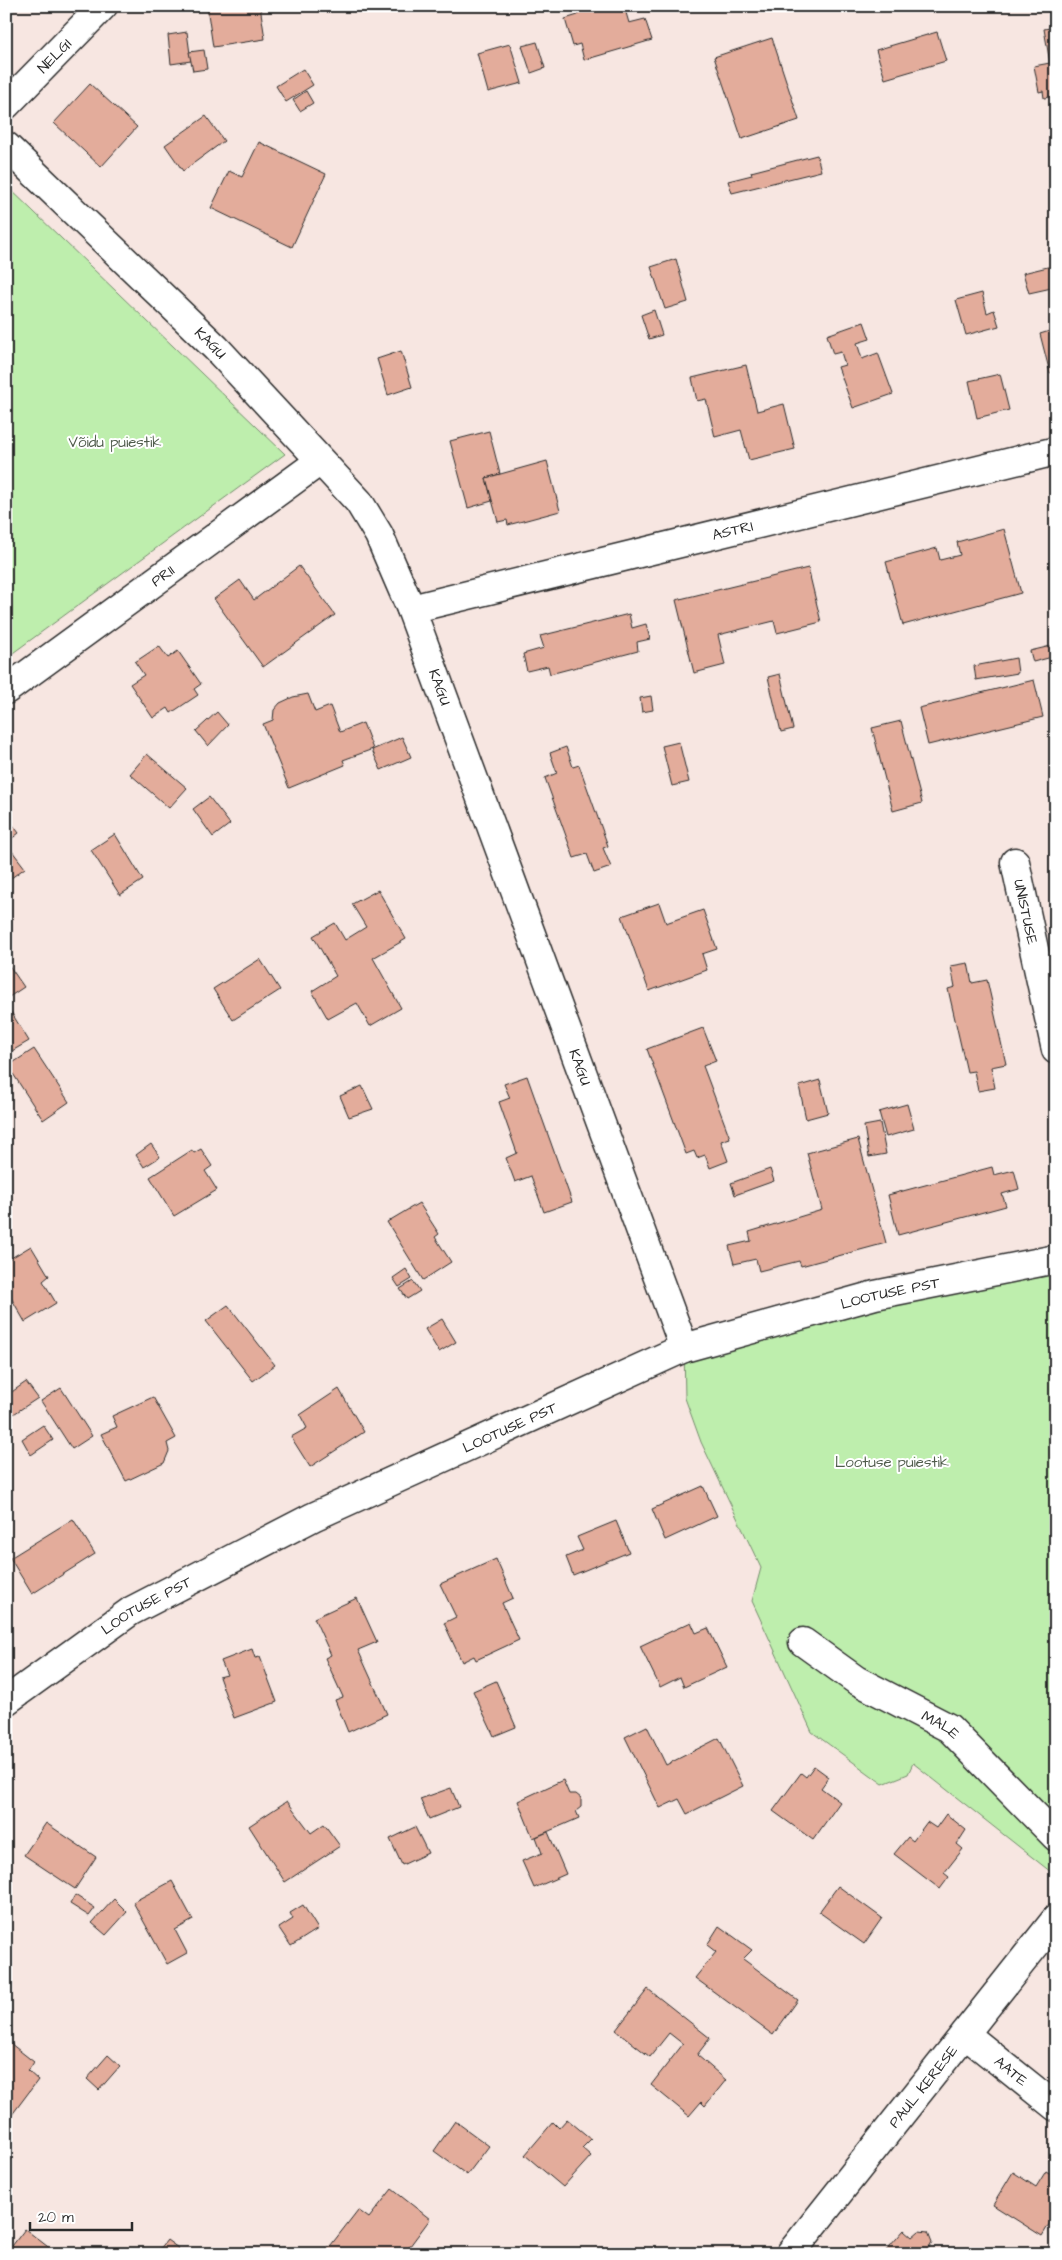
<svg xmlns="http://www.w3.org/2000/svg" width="1062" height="2260" font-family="'Architects Daughter',sans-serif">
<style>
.green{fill:#beeead;stroke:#748c6c}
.building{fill:#e3ac9b;stroke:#2b2b2b}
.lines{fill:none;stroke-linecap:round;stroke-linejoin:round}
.street-casing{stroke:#2b2b2b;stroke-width:31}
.street{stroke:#fff;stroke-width:28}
.labels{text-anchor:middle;stroke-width:4;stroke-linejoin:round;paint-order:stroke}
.street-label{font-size:15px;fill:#2b2b2b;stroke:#fff}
.park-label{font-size:15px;fill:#505c4c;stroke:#fff}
</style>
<rect width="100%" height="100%" fill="#f7e6e1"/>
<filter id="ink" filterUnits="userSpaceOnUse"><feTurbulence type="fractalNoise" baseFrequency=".02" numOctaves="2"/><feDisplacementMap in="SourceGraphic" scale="10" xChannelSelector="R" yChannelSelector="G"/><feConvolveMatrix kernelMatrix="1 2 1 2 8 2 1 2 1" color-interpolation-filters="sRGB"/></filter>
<g filter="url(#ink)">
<g class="green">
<path d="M6,185L285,454L6,658Z"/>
<path d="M1056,1259V1876L913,1763L908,1774L883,1784L812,1732L752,1601L761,1568L701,1442L685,1398L684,1348Z"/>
</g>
<g class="building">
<path d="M260,6L265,39L213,47L207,7Z"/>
<path d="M587,6H624L629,23L645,19L652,40L584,60L580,44L573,46L565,19L578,15L577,9Z"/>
<path d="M1056,27V96L1044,98L1043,91L1039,92L1034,66L1050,63L1044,29Z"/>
<path d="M187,32L191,61L171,64L168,35Z"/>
<path d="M937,32L946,61L885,79L876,50Z"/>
<path d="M772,38L799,120L742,139L714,57Z"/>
<path d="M537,42L545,68L531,73L522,46Z"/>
<path d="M510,44L522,83L488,92L477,53Z"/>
<path d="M204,50L207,69L193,71L189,52Z"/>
<path d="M303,69L313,85L286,102L276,86Z"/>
<path d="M90,84L137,127L101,167L54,123Z"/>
<path d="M306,91L313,103L300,111L293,100Z"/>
<path d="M206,116L224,141L183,171L165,145Z"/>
<path d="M259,142L326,174L292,247L211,208L229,171L242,177Z"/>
<path d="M817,155L821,171L732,193L728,181L752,175L751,172Z"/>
<path d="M676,259L688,302L665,309L651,267Z"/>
<path d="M1056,265V287L1029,293L1023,273Z"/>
<path d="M982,293L987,313L994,310L999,326L966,335L956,300Z"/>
<path d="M654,310L662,335L649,339L641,315Z"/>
<path d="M864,322L870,339L857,343L862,359L878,353L893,394L853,408L838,367L845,365L841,352L833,354L827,335Z"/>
<path d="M1056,329V371L1050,373L1040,334Z"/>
<path d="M401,351L412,387L388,395L377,359Z"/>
<path d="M746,365L757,411L784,404L795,449L749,460L741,430L715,437L706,399L697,401L692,378Z"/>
<path d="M1000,374L1009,410L977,418L969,381Z"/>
<path d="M489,431L500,474L486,478L492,501L468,508L450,441Z"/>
<path d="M547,461L560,511L508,525L507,520L498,522L486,478Z"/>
<path d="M1004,529L1021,593L903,625L886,562L937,548L940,560L960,555L957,542Z"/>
<path d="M299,566L335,615L263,667L214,599L240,580L254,600Z"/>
<path d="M808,568L821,622L777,633L774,621L718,635L725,665L694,673L676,600Z"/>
<path d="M629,614L632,628L646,624L650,639L637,642L638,651L550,674L548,666L527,671L523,654L544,648L540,636Z"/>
<path d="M1055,645L1056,656L1033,662L1030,651Z"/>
<path d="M159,646L168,658L178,651L201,684L194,689L198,695L171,713L168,708L153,718L130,684L144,675L135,662Z"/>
<path d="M1016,658L1018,673L976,680L974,666Z"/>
<path d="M780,674L793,729L781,732L768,677Z"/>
<path d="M1034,680L1043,717L928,745L919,708Z"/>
<path d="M308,694L315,712L330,706L340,732L363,723L373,749L343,760L345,765L289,788L263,724L273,720L274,710L280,703L293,697Z"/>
<path d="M651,696L653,710L642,712L640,698Z"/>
<path d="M217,712L228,725L208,746L196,731Z"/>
<path d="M901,721L922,803L893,811L872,728Z"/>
<path d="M402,737L411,757L381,770L372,750Z"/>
<path d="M679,742L689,782L672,786L662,746Z"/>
<path d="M566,747L573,767L579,765L608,846L603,848L611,867L594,873L587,854L574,858L545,778L557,773L550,753Z"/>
<path d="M147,754L187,788L169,808L130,774Z"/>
<path d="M209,797L230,824L213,837L193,809Z"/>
<path d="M6,816L19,833L6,843L25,868L7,881L6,880Z"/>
<path d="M115,834L143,880L120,895L91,850Z"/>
<path d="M378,890L406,939L373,958L401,1008L370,1026L357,1003L328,1019L312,991L336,976L313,936L335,923L345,940L366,927L352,904Z"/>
<path d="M659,903L666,923L703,910L717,949L702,954L707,970L649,991L622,916Z"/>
<path d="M260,959L280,990L233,1020L213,989Z"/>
<path d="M6,961L24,987L9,997L6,993Z"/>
<path d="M968,963L972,983L987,980L1006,1064L991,1067L995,1088L978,1091L974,1071L967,1072L948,989L955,987L951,966Z"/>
<path d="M11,1012L29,1041L12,1051L6,1042V1015Z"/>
<path d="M703,1028L716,1061L703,1066L730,1138L721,1141L728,1161L710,1168L705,1155L697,1158L694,1151L686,1154L647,1049Z"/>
<path d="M34,1049L69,1102L43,1120L8,1066Z"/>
<path d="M527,1076L572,1202L544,1212L531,1176L515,1182L506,1158L517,1153L499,1102L510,1098L504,1084Z"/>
<path d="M820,1080L828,1113L806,1119L799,1086Z"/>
<path d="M362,1086L373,1109L349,1117L340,1096Z"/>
<path d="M907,1104L914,1129L886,1137L879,1112Z"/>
<path d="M880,1123L886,1154L869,1157L864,1126Z"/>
<path d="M858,1139L886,1243L801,1266L799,1261L759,1271L756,1259L734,1264L729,1246L751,1241L749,1232L822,1210L807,1153Z"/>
<path d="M151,1144L160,1157L144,1167L136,1155Z"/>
<path d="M201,1149L212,1166L205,1171L217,1190L174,1216L150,1177L192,1150L194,1153Z"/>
<path d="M992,1167L994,1175L1014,1170L1019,1189L1002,1194L1006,1206L898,1235L888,1195Z"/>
<path d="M770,1169L774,1181L735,1195L731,1183Z"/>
<path d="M419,1203L439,1234L435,1237L451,1262L423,1280L387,1222Z"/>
<path d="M31,1246L49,1276L43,1281L56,1303L25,1322L6,1289V1261Z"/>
<path d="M406,1269L412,1279L399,1287L393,1278Z"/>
<path d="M413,1281L420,1291L407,1299L400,1289Z"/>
<path d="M228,1305L275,1365L253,1381L206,1321Z"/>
<path d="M442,1319L456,1342L439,1352L425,1329Z"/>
<path d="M26,1382L38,1398L6,1419V1396Z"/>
<path d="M61,1388L92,1436L72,1449L41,1401Z"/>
<path d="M339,1389L364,1432L310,1467L291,1437L307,1428L300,1415Z"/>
<path d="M153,1397L176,1438L167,1443L169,1451L164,1463L126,1481L101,1434L117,1427L112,1416Z"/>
<path d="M43,1425L53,1440L31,1455L22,1439Z"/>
<path d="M703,1486L717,1516L665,1540L652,1509Z"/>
<path d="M73,1519L95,1554L32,1594L10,1558Z"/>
<path d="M616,1521L629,1552L573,1575L566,1557L583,1550L577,1537Z"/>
<path d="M496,1559L513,1598L502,1603L519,1640L476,1660L474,1656L462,1662L444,1623L456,1617L440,1584Z"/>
<path d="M357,1598L377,1642L358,1650L387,1714L348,1732L335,1700L343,1697L325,1658L331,1655L314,1618Z"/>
<path d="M691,1622L696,1633L708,1628L727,1667L684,1687L680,1677L660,1687L640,1646Z"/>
<path d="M252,1649L255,1658L260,1657L277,1702L234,1718L219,1677L227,1675L221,1661Z"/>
<path d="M496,1681L516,1727L494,1736L473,1691Z"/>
<path d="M647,1726L666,1765L719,1738L743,1786L687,1814L679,1799L660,1808L625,1737Z"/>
<path d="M814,1766L829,1777L821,1788L840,1802L813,1840L773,1811L801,1773L806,1777Z"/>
<path d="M563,1780L569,1794H576L581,1798V1807L576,1811L579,1818L533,1838L518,1801Z"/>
<path d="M451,1788L459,1807L429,1819L420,1799Z"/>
<path d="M287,1801L311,1833L324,1824L340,1846L285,1882L249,1826Z"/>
<path d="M946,1814L966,1830L957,1844L963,1849L944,1873L949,1877L940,1889L894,1854L908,1837L913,1841L927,1822L936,1828Z"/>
<path d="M46,1823L96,1857L75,1889L24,1855Z"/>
<path d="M415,1827L428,1853L402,1865L390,1839Z"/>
<path d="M548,1832L566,1874L534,1888L522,1861L542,1853L536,1837Z"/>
<path d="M172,1881L193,1920L175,1930L187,1953L167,1964L133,1902Z"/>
<path d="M838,1886L882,1918L864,1944L819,1912Z"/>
<path d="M75,1895L95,1908L89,1916L70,1904Z"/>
<path d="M114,1899L127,1912L106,1935L92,1923Z"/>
<path d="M303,1905L318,1929L291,1946L279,1928L293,1919L290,1913Z"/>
<path d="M719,1926L752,1950L743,1959L798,2000L773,2035L695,1978L716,1952L707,1945Z"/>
<path d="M648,1989L710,2038L697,2055L726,2080L705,2106L701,2102L689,2116L651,2085L683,2044L669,2033L650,2057L616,2030Z"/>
<path d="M6,2040L34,2062L28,2071L38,2080L11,2116L6,2113Z"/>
<path d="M108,2055L120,2066L99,2090L87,2079Z"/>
<path d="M567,2119L591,2139L582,2148L591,2156L563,2187L525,2155L553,2122L559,2128Z"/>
<path d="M455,2121L489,2146L467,2175L434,2151Z"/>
<path d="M1046,2171L1056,2177V2213L1042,2236L993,2205L1013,2172L1036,2187Z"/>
<path d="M392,2189L430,2219L404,2254L395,2250L392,2254H324L358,2210L369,2218Z"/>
<path d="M25,2229L52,2250L49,2254H6Z"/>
<path d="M904,2230L912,2237L919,2231L928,2232L932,2242L928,2249L933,2254H883Z"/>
<path d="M167,2240L178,2248L174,2254H156Z"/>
</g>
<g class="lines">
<defs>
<g id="street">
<path id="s1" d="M6,105L103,6"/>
<path id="s2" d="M6,146L216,348L359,502L379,535L411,609L684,1348"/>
<path id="s3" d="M411,609L1056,451"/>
<path id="s4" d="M6,690L320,461"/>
<path id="s5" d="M1015,862L1056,1050"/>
<path id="s6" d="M803,1642L856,1680L949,1728L1056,1837"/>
<path id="s7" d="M6,1701L131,1611L313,1517L684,1348L875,1295L1056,1259"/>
<path id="s8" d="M965,2034L1056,2107"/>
<path id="s9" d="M790,2254L1056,1919"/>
</g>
</defs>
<use href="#street" class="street-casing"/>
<use href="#street" class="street"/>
</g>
</g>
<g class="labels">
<g class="street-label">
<text dy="5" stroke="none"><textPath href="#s1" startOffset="69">NELGI</textPath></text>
<text dy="5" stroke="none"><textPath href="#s2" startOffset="284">KAGU</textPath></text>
<text dy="5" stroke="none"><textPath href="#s3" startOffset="331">ASTRI</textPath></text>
<text dy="5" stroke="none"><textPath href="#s4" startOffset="194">PRII</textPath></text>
<text dy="5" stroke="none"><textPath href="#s2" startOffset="704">KAGU</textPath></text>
<text dy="5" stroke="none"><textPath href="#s5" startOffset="51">UNISTUSE</textPath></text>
<text dy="5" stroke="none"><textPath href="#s2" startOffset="1109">KAGU</textPath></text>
<text dy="5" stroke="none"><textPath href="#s7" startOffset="980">LOOTUSE PST</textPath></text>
<text dy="5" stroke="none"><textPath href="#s7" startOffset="575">LOOTUSE PST</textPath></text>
<text dy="5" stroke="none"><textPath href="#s7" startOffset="170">LOOTUSE PST</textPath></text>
<text dy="5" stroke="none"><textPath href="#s6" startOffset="161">MALE</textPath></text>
<text dy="5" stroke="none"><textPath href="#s8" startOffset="59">AATE</textPath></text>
<text dy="5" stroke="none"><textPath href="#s9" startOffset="214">PAUL KERESE</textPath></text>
</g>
<g class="park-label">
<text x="115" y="447">Võidu puiestik</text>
<text x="892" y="1467">Lootuse puiestik</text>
</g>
</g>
<rect width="1062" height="2260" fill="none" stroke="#fff" stroke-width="25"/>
<rect x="12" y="12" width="1037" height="2235" fill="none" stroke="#2b2b2b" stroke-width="2" filter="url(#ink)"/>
<path d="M30 2222v8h102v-8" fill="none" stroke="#2b2b2b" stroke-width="2.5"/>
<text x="38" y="2222" font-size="15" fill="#2b2b2b" stroke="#ffffff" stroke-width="4" paint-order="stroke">20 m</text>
</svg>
